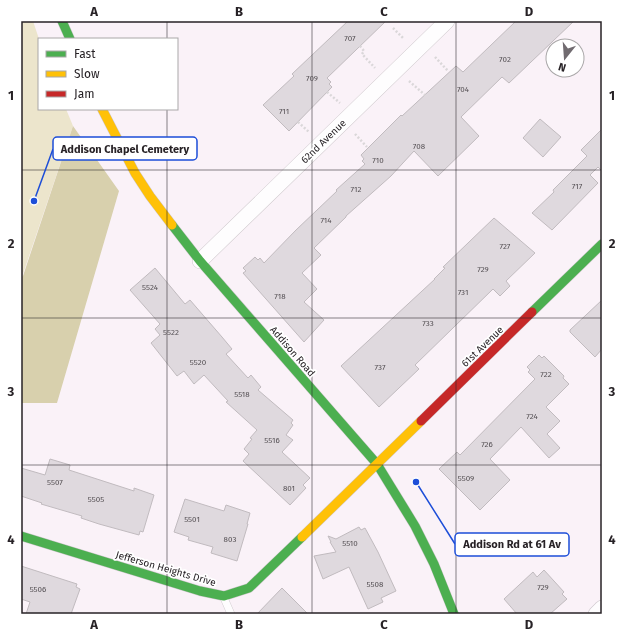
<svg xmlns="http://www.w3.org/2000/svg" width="623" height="635" font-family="'Fira Sans',sans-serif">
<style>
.green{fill:#ece5cc}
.forest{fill:#d8d0ad}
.building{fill:#dfd9de;stroke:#c1bbbf}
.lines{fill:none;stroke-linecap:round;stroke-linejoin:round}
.lane-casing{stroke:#cdc7cb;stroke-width:8}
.street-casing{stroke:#cdc7cb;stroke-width:16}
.fast-casing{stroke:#cdc7cb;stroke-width:10}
.slow-casing{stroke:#cdc7cb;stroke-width:10}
.jam-casing{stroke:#cdc7cb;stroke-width:10}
.path{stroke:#dad7d9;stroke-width:2.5;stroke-dasharray:2 2;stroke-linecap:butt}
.lane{stroke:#fefdfe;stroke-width:7}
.street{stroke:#fefdfe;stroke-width:15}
.fast{stroke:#4caf50;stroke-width:9}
.slow{stroke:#ffc107;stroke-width:9}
.jam{stroke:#c62828;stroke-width:9}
.grid{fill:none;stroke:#272226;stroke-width:1;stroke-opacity:0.55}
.labels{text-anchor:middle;stroke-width:3.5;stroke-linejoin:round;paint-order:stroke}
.number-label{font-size:8px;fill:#555054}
.street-label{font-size:10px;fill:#272226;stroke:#fff}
.leader{fill:none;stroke:#1d4ed8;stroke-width:1.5}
.callout-dot{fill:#1d4ed8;stroke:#fff;stroke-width:1.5}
.callout{fill:#fff;stroke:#1d4ed8;stroke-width:1.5}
.callout-label{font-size:11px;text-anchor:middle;font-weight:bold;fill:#272226}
.neatline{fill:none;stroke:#272226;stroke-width:1.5}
.grid-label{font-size:13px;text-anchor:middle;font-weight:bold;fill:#272226}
</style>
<rect width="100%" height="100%" fill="#faf2f8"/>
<path class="green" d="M21,21H33L39,39V109H66L73,126L22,277H21Z"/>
<path class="forest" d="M73,126L119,191L57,403H21V277L23,276Z"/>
<g class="building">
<path d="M348,21H386L327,78L331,82L329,84L332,87L289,131L263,105L294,76L292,74Z"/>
<path d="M516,21H574L509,83L502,77L461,117L479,136L438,176L414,151L391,176L346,216V217L314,248L321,255L302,273L317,289L304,302L324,320L304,342L243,273L246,271L243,268L255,257L258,260L260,258L264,263L296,230L337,191L336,190L365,164L362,161L364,159L361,155L401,115L402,116L456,66L463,72Z"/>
<path d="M540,119L561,137L543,157L523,138Z"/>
<path d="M602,129V171L598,167L590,175L598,183L552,230L532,213L554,192L553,190L587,156L581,150Z"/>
<path d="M494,218L535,253L506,281L510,286L500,296L493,289L415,365L419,369L379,407L341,366L435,279H434L445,268L443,267Z"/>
<path d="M155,268L185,304L190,300L222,337L232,349L226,354L248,378L251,375L261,387L258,390L293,420L291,423L293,425L286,435L293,440L282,452L310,478L303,485L306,488L290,505L243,461L249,454L244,449L252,439L250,438L257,430L226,402L228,401L204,375L194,384L184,371L177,376L151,343L160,335L155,329L160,324L130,290Z"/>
<path d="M602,300V349L595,357L570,332V330Z"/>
<path d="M539,355L542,358L544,356L564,376L563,378L569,384L546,407L560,421L547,434L560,448L549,458L521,427L490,459L510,480L480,510L439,469L457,452L460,455L535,379L528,372L530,370L527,367Z"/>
<path d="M50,459L70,465L69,470L134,491V488L154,495L143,532L140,531L139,535L99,524L81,518L82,516L41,504L42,503L21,496V468L45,475Z"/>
<path d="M185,499L224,511L226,505L250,513L247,524H248L237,561L211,553L213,547L188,540L189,537L174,532Z"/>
<path d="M359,527L361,530L365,528L378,552L396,591L381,598L383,602L368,609L349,567L323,579L314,556L336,552L330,542H331L328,536L336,539Z"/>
<path d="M21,566L77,584L76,587L80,589L71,614H26L30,602L21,599Z"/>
<path d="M544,570L564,592L562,594L567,599L550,614H517L504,599L533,572L537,577Z"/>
<path d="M282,588L308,614H257Z"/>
</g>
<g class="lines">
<defs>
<path id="lane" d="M224,598L231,614"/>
<g id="street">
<path d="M200,261L447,21"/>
<path d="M596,614L602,608"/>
</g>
<g id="fast">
<path d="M62,21L70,39"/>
<path d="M172,225L200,261L377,464L415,526L434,564L454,614"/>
<path d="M532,312L602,244"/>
<path d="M21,536L200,591L224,596L249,588L302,537"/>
</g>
<g id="slow">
<path d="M102,109L135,173L150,196L172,225"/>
<path d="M302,537L421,421"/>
</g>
<path id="jam" d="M421,421L532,312"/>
</defs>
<use href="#lane" class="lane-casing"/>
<use href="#street" class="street-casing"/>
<use href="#fast" class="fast-casing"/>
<use href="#slow" class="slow-casing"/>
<use href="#jam" class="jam-casing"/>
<g class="path">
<path d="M393,28L404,39"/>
<path d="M360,46L364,51L362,54L375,68"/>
<path d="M435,57L448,71"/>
<path d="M409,81L425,95"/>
<path d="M327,92L340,103"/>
<path d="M298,122L309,132"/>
<path d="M355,134L367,147"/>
</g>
<use href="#lane" class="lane"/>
<use href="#street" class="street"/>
<use href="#fast" class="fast"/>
<use href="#slow" class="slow"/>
<use href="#jam" class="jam"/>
</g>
<path class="grid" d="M167,21V39M312,21V614M456,21V614M167,109V614M21,170H602M21,318H602M21,465H602"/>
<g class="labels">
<g class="number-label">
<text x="350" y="41">707</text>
<text x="505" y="62">702</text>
<text x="312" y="81">709</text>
<text x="463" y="92">704</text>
<text x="284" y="114">711</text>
<text x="419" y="149">708</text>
<text x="378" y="163">710</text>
<text x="577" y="189">717</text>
<text x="356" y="192">712</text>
<text x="326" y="223">714</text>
<text x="505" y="249">727</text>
<text x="483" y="272">729</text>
<text x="150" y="290">5524</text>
<text x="463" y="295">731</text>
<text x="280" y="299">718</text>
<text x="428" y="326">733</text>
<text x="171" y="335">5522</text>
<text x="198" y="365">5520</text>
<text x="380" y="370">737</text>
<text x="546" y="377">722</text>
<text x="242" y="397">5518</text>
<text x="532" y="419">724</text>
<text x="272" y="443">5516</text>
<text x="487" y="447">726</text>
<text x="466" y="481">5509</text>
<text x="55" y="485">5507</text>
<text x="289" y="491">801</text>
<text x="96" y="502">5505</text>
<text x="192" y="522">5501</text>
<text x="230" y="542">803</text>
<text x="350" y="546">5510</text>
<text x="375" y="587">5508</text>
<text x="543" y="590">729</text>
<text x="38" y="592">5506</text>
</g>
<g class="street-label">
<text transform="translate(323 141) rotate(-44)" y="4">62nd Avenue</text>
<text transform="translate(482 346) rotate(-44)" y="4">61st Avenue</text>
<text transform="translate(293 351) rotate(49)" y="4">Addison Road</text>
<text transform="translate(166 568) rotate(16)" y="4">Jefferson Heights Drive</text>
</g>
</g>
<path class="leader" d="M34 201L53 149M416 482L455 544"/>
<g class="callout-dot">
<circle cx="34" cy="201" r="4"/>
<circle cx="416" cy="482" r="4"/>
</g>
<g class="callout">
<rect x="53" y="137" width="144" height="23" rx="4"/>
<rect x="455" y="533" width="114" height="23" rx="4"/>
</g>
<g class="callout-label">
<text x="125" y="153">Addison Chapel Cemetery</text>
<text x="512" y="548">Addison Rd at 61 Av</text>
</g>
<rect width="623" height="635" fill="none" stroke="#ffffff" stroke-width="44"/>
<rect x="38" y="38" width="140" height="72" fill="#ffffff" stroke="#a9a7a8"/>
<rect x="46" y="51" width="20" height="6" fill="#4caf50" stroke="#a9a7a8"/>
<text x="74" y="58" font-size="12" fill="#272226">Fast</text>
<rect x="46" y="71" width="20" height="6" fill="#ffc107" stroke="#a9a7a8"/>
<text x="74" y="78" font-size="12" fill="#272226">Slow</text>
<rect x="46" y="91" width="20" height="6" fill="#c62828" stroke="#a9a7a8"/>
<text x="74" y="98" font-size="12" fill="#272226">Jam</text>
<g transform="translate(565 58) rotate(197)"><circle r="19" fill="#ffffff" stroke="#a9a7a8"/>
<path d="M0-3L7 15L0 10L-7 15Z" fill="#716b70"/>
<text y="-6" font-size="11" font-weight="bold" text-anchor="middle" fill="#272226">N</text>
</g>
<rect x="22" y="22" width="579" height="591" class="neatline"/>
<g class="grid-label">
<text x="94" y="16">A</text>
<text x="239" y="16">B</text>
<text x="384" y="16">C</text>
<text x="529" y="16">D</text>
<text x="11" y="100">1</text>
<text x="612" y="100">1</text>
<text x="11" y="248">2</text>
<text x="612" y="248">2</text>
<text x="11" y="396">3</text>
<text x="612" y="396">3</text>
<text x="11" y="544">4</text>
<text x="612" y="544">4</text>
<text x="94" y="629">A</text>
<text x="239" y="629">B</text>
<text x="384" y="629">C</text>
<text x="529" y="629">D</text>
</g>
</svg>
